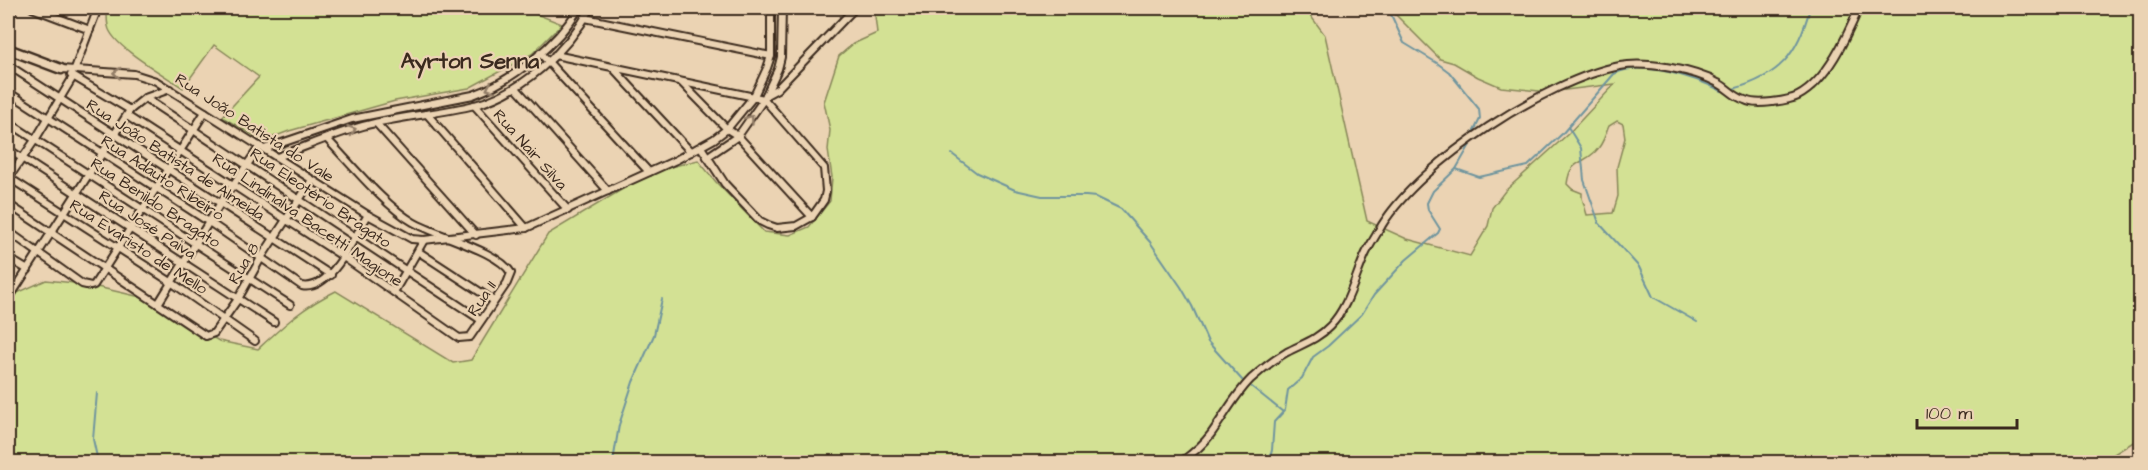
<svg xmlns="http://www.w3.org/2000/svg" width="2148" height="470" font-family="'Architects Daughter',sans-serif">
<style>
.green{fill:#d3e194;stroke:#878659;stroke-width:1.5;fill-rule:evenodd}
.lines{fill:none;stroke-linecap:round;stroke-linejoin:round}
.stream{stroke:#70959e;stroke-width:2}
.street-casing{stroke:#3b2a1e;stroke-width:10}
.secondary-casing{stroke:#3b2a1e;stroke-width:13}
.street{stroke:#ebd3b3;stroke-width:6}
.secondary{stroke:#ebd3b3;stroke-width:8}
.oneway{stroke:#937e68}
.labels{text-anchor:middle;stroke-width:4.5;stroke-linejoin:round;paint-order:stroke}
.street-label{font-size:16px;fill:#3b2a1e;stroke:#ebd3b3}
.district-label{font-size:22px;font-weight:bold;fill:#3b2a1e;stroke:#ebd3b3}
</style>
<rect width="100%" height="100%" fill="#ebd3b3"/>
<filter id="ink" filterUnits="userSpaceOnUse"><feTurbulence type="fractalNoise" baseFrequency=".0167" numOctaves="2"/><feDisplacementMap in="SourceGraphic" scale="12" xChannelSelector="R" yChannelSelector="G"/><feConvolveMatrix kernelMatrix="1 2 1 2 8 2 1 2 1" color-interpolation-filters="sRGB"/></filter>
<g filter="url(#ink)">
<g class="green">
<path d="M108,8H521L562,24L532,54L469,88L395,101L289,131L263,141L222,117L259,77L214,45L183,88C166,76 111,46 108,26C107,21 107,13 108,8Z"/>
<path d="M872,8H1301L1307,11L1325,35L1367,221L1407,239L1470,256L1488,226L1492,208L1505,191L1568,134L1615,84L1549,92L1501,87L1478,77L1454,63L1440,59L1389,8H2140V438L2114,454L2119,462H8V307L17,293L46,280L84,284L145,298L219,341L258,349C285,324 303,307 336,291L453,363L471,360L548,234L651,172L698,160L716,182L764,232L790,235L809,227L830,201L832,177L828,150L830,130L824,102L839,56L853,44L877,33L875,16ZM1617,121L1623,124L1625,138L1617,167L1618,196L1613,213L1587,215L1582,198V193L1572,189L1567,184C1570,160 1580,166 1595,152C1603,145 1605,135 1609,126Z"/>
</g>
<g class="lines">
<g class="stream">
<path d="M1388,8L1404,43L1437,63L1449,72L1479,109L1480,119L1471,137"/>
<path d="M1733,89C1780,76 1798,54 1810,8"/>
<path d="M1568,127L1581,148L1584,180L1599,223L1639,267L1653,297L1697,322"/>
<path d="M952,154L977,173L1015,190L1042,196H1086L1096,197L1121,209L1150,242L1181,287L1192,306L1208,342L1242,380"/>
<path d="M1456,169L1479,177L1528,166L1562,134L1614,74C1642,59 1696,78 1722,91"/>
<path d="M1252,387L1283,412"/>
<path d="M97,393L93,439L98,462"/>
<path d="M613,462L619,425L633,382L654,335L662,299"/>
<path d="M1269,462L1272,450L1274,422L1285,410L1288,390L1302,378L1313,357L1328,346L1362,314L1374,295L1406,260L1438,233L1440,229L1428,210L1427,203L1433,191L1456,169L1471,143"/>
</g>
<defs>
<g id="street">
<path d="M32,8L90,30"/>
<path d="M757,8L774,9"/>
<path d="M585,18L771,56"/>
<path d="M8,22L13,8"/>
<path d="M540,53L649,172"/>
<path d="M555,55L764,99L824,168L826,191L824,200L812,217L796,226L777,228L768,225L760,221L725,184L701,147"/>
<path d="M8,65L331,275"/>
<path d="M61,69L134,74L156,81L368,215L412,239L424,240L526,228L676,160L714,139L727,129L754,96L767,68L771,56V8"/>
<path d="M614,69L691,152"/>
<path d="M74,71L98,8"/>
<path d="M71,75L130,110"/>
<path d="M681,82L727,129L738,136L812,217"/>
<path d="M516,88L608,191"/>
<path d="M8,92L209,222L302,286C331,292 355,235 368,215"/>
<path d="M766,95L777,89L855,8"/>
<path d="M145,98L481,320"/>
<path d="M474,105L568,210"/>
<path d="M427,114L526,228"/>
<path d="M127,116L342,256L459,338L470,337L507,283L511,273C499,251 437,236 413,222C385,206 351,164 327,139"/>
<path d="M8,122L290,305"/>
<path d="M376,123L476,235"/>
<path d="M8,149L274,322"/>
<path d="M264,149L352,119L473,95C513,81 558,44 579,8"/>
<path d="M277,157C305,147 334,134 363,126C400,116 438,114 475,105C523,92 567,51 591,8"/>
<path d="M707,157L738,136L764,99L778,69L781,57L782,8"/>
<path d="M8,177L171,282L255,341"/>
<path d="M8,179L35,140L73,77"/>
<path d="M8,204L206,336L214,333L238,299L261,258L312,180"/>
<path d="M8,231L82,284L91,286L94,285L205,112"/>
<path d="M419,252L494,301"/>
<path d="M8,258L28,270"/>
<path d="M394,292L424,240"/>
<path d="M8,300L130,110L145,98L170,89"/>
<path d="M158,304L220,204L260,146"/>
<path d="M1181,462C1192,454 1203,445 1211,434C1224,416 1235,395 1251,379C1262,369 1275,359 1287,352C1302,344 1318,339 1330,326C1349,307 1355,276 1366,253C1371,243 1377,234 1382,225C1422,161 1547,80 1620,66C1646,61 1695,70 1718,83C1728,88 1734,97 1745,100C1753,104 1763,103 1772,102C1780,101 1790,100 1798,96C1827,81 1847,36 1859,8"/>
</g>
<path id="secondary" d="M8,49L61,69"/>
</defs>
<use href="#street" class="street-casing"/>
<use href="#secondary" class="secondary-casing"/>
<use href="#street" class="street"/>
<use href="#secondary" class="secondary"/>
</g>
<defs><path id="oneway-chevron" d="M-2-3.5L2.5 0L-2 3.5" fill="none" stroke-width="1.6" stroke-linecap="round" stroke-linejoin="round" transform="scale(1.5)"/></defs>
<g class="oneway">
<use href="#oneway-chevron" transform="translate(117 73) rotate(-176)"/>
<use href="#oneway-chevron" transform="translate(490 88) rotate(156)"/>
<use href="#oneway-chevron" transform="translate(750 119) rotate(-54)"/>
<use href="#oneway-chevron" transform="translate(352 130) rotate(-19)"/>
</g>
</g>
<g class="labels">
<g class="street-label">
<text transform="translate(255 127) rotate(33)" y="6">Rua João Batista do Vale</text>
<text transform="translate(531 149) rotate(48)" y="6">Rua Nair Silva</text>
<text transform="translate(176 159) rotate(33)" y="6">Rua João Batista de Almeida</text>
<text transform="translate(163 177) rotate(33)" y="6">Rua Adauto Ribeiro</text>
<text transform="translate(321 197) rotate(34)" y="6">Rua Eleotério Bragato</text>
<text transform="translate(156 202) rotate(33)" y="6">Rua Benildo Bragato</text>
<text transform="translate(308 219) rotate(34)" y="6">Rua Lindinalva Bacetti Magione</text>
<text transform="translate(148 224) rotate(33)" y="6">Rua José Paiva</text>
<text transform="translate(139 246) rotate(33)" y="6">Rua Evaristo de Mello</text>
<text transform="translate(243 263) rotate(-59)" y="6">Rua 8</text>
<text transform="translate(481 298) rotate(-56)" y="6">Rua 11</text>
</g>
<g class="district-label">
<text x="470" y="68">Ayrton Senna</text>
</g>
</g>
<rect width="2148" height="470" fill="none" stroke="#ebd3b3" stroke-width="30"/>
<rect x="15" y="15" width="2118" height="440" fill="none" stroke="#3b2a1e" stroke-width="2" filter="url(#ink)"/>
<path d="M1917 419v9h100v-9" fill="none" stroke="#3b2a1e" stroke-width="3"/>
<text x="1926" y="419" font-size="18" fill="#3b2a1e" stroke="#ebd3b3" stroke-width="4.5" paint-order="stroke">100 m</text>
</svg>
